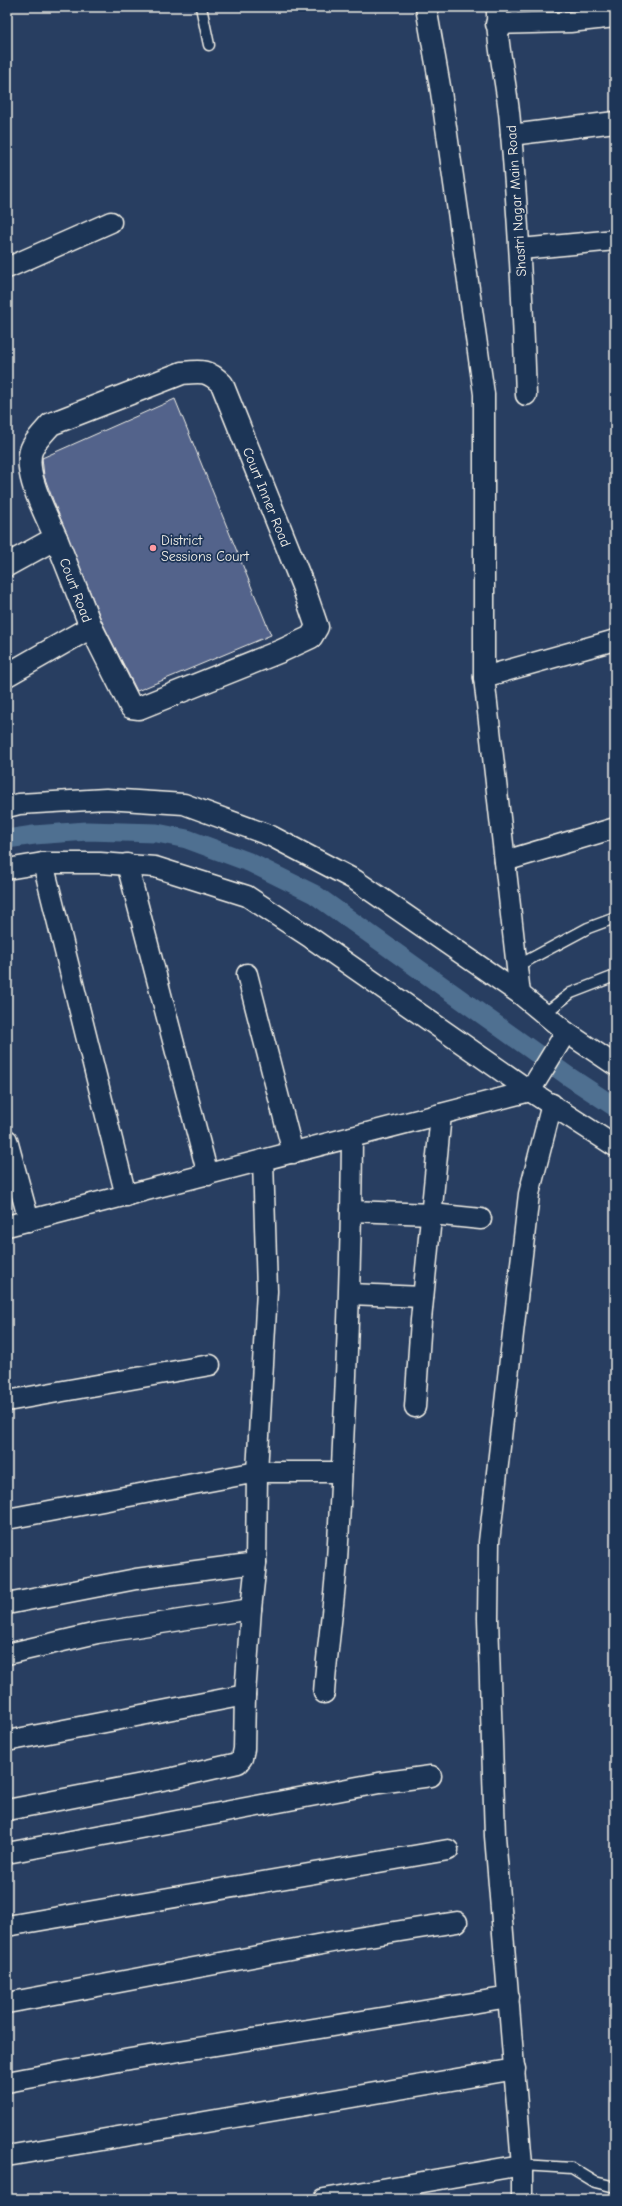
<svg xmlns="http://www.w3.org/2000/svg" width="622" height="2206" font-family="'Comic Neue',sans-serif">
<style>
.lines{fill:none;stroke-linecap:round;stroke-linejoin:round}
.canal{stroke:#507091;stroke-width:19}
.building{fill:#53648b;stroke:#f4f1e8}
.service-casing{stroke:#f4f1e8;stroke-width:13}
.minor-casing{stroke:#f4f1e8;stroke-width:23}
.tertiary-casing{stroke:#f4f1e8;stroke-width:25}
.service{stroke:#1d3557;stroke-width:10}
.minor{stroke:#1d3557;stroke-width:20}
.tertiary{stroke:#1d3557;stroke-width:22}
.poi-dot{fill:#ff9aa2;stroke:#1d3557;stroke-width:1.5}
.labels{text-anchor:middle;stroke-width:3.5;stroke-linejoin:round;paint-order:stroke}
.street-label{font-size:14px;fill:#f4f1e8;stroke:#1d3557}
.poi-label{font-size:14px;fill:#f4f1e8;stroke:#1d3557;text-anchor:start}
</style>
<rect width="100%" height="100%" fill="#283e61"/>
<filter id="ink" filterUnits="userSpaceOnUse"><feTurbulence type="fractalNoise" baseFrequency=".025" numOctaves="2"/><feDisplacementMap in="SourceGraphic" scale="8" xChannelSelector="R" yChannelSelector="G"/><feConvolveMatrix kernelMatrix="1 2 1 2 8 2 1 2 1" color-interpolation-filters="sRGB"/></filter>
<g filter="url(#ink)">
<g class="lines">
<path class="canal" d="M7,839L34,835L87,831L157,833L187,839L249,862L314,894L568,1076L615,1107"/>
</g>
<path class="building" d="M175,399L271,635L137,691L102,622L53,500L44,476L42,458Z"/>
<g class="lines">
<defs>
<g id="service">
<path d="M201,7L209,45"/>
<path d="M517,966L588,928L615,918"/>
<path d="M544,1014L571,993L615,976"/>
<path d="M522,2165L572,2168L595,2182L615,2187"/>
</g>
<g id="minor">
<path d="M426,7L441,92L484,394V677L520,994"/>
<path d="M497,7C496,46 507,83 510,122C518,213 523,304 526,395"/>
<path d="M496,24L570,22L615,17"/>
<path d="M511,135L615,122"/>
<path d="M521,249L615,240"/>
<path d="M7,268L111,222"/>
<path d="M484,677L615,640"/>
<path d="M7,807L19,804L106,799L184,804L271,836L355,880L520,994L566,1032L615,1065"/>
<path d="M505,861L615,828"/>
<path d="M43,863L126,1196"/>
<path d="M127,864L208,1175"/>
<path d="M7,869L43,863H100L155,867L247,896L311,938L530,1091L615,1146"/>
<path d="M247,974L293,1153"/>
<path d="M7,1140L29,1221"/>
<path d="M263,1160L267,1291L257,1472H341"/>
<path d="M351,1211L432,1214L481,1219"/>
<path d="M7,1226L530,1091L566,1032"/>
<path d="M350,1294L423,1297"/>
<path d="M7,1401L210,1365"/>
<path d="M415,1407L421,1320L441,1114"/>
<path d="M7,1519L257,1472L256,1563"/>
<path d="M7,1604L136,1579L256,1563L251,1609"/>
<path d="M7,1654L97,1633L251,1609L245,1695L7,1741"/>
<path d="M324,1693C327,1649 334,1605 337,1560C345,1419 351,1279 352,1137"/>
<path d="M7,1810L173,1778L238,1763L242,1758L244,1749L245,1695"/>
<path d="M7,1853L379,1783L431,1776"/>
<path d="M7,1926L448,1850"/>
<path d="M7,2003L338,1941L457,1922"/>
<path d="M7,2082L130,2059L509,1997"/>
<path d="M7,2156L515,2069"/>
<path d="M324,2199L522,2165"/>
<path d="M522,2199V2165L495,1836L488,1618L489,1542L529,1194L552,1104"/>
</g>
<g id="tertiary">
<path d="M56,538C47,516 20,469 33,446C38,438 45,431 51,424L182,373C202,371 208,370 222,384L303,586L317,627L311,637L281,651L139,708L131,707L91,627"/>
<path d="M7,565L56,538L91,627L7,675"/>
</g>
</defs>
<use href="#service" class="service-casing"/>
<use href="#minor" class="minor-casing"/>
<use href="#tertiary" class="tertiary-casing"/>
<use href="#service" class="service"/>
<use href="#minor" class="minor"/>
<use href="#tertiary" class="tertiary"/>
</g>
</g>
<circle class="poi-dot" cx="153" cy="548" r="4"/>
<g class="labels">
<g class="street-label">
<text transform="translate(516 201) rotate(-94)" y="5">Shastri Nagar Main Road</text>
<text transform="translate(267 497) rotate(68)" y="5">Court Inner Road</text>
<text transform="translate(76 590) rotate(69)" y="5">Court Road</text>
</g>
<g class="poi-label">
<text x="161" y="545">District<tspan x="161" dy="16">Sessions Court</tspan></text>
</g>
</g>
<rect width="622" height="2206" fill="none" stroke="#1d3557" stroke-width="24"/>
<rect x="12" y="12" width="598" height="2182" fill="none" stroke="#f4f1e8" stroke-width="1.5" filter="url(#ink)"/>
</svg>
